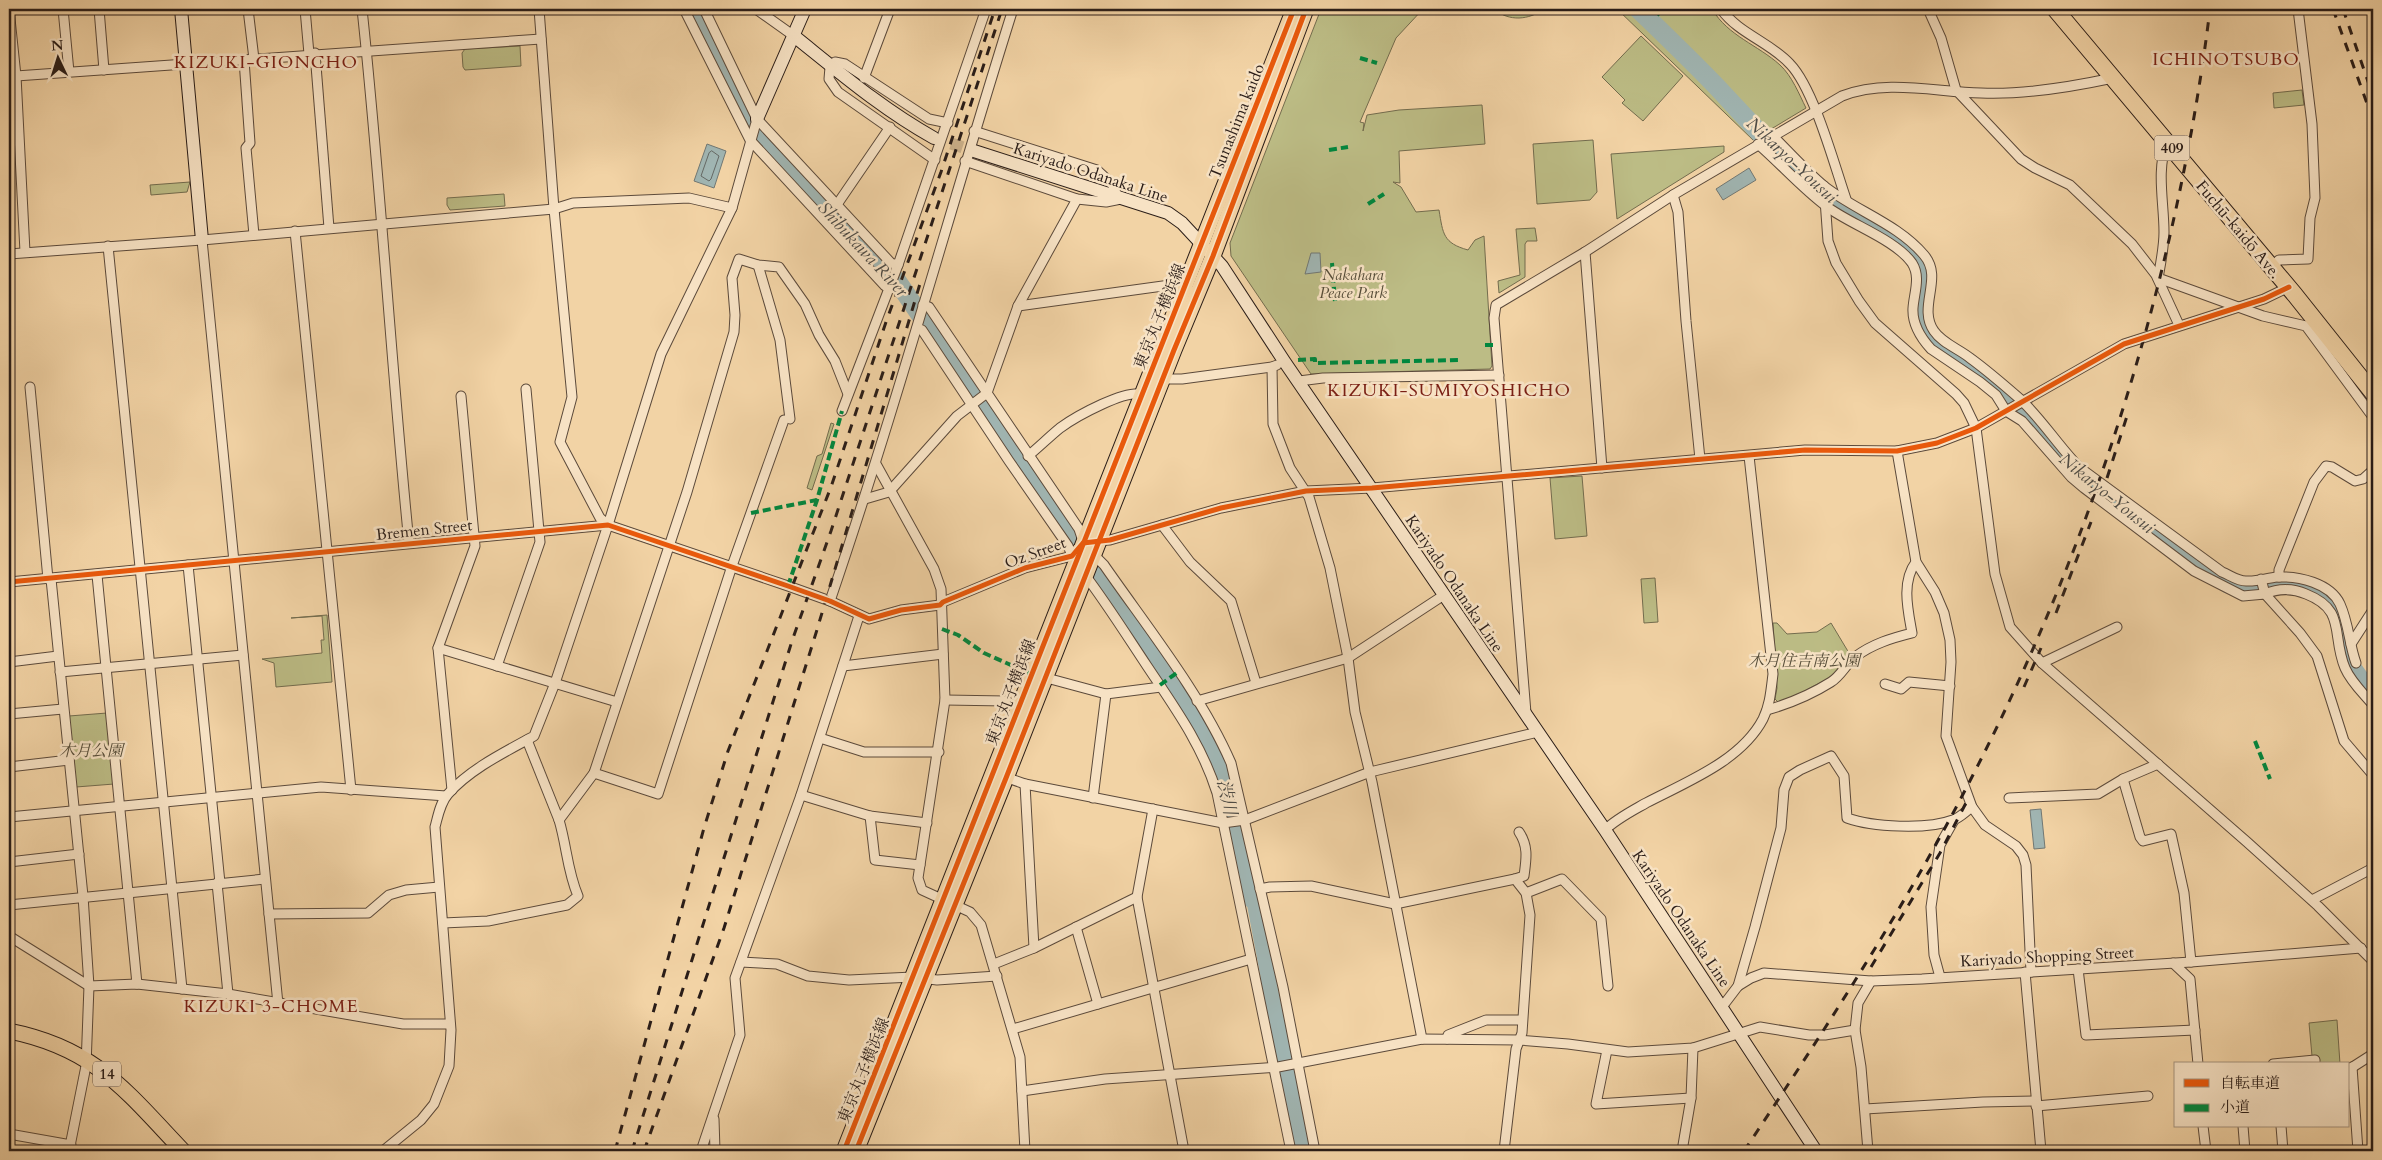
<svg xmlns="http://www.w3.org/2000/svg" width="2382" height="1160" font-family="Cardo,'Noto Serif JP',serif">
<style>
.green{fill:#bcbc85;stroke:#736c4e}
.water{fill:#a0b5b2;stroke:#717874}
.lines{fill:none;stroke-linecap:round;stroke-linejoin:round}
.shore{stroke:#656965;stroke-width:1}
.river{stroke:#a0b5b2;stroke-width:19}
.secondary-tunnel{stroke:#caaf89;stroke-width:12;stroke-dasharray:12 6;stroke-linecap:butt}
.street-casing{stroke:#5c4a3b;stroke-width:11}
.secondary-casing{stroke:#2a1d18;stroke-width:14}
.primary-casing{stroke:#2a1d18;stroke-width:17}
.highway-casing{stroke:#2a1d18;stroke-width:18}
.street{stroke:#f7e2c4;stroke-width:9}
.secondary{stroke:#f7e2c4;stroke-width:12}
.primary{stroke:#f2d3a5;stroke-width:15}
.highway{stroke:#f2d3a5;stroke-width:16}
.rail{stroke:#2a1d18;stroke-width:3;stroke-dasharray:9 9;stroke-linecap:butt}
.quiet{stroke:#00873e;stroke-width:4;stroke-dasharray:8 4;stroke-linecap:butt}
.cycleway-casing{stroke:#f7e2c4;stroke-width:8}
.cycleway{stroke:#e8590c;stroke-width:5}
.labels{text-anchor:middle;stroke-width:5;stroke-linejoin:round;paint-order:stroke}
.shield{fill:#f7e2c4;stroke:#68584c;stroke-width:1}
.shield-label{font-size:15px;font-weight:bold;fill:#2a1d18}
.street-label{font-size:16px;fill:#2a1d18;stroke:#f7e2c4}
.park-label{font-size:16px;font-style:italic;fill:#564d39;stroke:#f7e2c4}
.neighbourhood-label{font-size:18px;letter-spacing:1px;fill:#7a1f14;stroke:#f7e2c4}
.water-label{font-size:18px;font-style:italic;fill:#4d4b46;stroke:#f7e2c4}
</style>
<rect width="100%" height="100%" fill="#f2d3a5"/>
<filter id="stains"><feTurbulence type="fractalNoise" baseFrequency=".004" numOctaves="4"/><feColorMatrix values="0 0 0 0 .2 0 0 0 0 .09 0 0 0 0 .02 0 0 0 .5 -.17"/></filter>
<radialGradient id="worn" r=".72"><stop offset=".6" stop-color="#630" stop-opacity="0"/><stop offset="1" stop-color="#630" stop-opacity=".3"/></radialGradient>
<g class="green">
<path d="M1321,9H1423L1396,38L1360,122L1364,123L1363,131L1367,115L1399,110L1482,105L1485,144L1399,151L1400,183L1393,182L1401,187L1416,212L1439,210C1443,234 1443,243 1468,250L1475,240L1484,236L1492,366L1490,369L1311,374L1231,256L1230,243Z"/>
<path d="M1494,9H1544C1529,20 1509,22 1494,9Z"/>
<path d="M1617,9H1712C1728,36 1758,45 1780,65C1792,76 1799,94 1806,108L1753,140Z"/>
<path d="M1641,36L1683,76L1643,121L1622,103L1625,100L1602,77Z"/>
<path d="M520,46L521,66L465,70L463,67L462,53L465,49Z"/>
<path d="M2302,90L2304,105L2274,108L2273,93Z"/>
<path d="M1593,140L1597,192L1590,200L1537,204L1533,144Z"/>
<path d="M1724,146V152L1617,219L1611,154Z"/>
<path d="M190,182L187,192L151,195L150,185Z"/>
<path d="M504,194L505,206L450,210L447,205V198Z"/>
<path d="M1535,228L1537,241H1527L1525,244V277L1499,293L1498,281L1520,275L1516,229Z"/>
<path d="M831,423L834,424L812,490L807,488L817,456L822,454Z"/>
<path d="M1582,476L1587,536L1555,539L1550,478Z"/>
<path d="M1655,578L1658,622L1644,623L1641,579Z"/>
<path d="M327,615L332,682L276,687L274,663L262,659L322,653L321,640H324L322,616L291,618Z"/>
<path d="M1773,623H1777L1787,634L1817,632L1831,623L1852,658L1833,676L1780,704L1775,699L1777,688Z"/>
<path d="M107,713L114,784L76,787L69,716Z"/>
<path d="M2337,1020L2340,1064H2319L2312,1056L2309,1023Z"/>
</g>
<g class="water">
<path d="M707,144L726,151L714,188L694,181Z"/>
<path d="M1749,168L1756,180L1723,200L1716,189Z"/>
<path d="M1311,253H1320L1321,272L1305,274Z"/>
<path d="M2041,809L2045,848L2034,849L2030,810Z"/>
</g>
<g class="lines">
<path class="shore" d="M712,151L719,156L711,179L709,181L701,176L709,153Z"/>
<g class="river">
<path d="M693,9L757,137L897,281L1200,721L1219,763L1242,854L1248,895L1256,902L1270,976L1268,987L1302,1151"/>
<path d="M1638,9C1664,34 1691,60 1716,86C1749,121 1781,158 1818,189C1845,212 1900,236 1920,262C1935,283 1908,309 1931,341L1989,382L2029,422L2073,470L2214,575L2228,584L2240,587L2286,583L2316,591L2326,596L2340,619L2350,665L2373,697"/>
</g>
<path class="secondary-tunnel" d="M934,138L974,151"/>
<defs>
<g id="street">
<path d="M9,9L16,76L25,252"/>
<path d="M63,9L69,72"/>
<path d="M99,9L104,70"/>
<path d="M248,9L254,59"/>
<path d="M305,9L309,54"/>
<path d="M362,9C381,186 391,365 409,543"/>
<path d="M539,9L554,209L572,397L560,442L600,518L608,525"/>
<path d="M684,9L750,140L885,286L890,287"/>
<path d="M704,9L757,119L891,263L898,265"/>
<path d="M756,9L794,36"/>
<path d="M1721,9C1739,34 1770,42 1790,64C1814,89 1834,164 1846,199"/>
<path d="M1928,9L1941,38L1956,90L2021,159L2035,168L2070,185L2132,244L2156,275L2179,325"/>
<path d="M315,53L329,228"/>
<path d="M244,60L250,143L246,148L254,235"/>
<path d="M16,76L541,39"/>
<path d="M864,78L890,9"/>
<path d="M974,131L1097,170L1112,184L1117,195"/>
<path d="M1772,135C1789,152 1806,171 1824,186C1856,211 1898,224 1924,255C1944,278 1917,307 1934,331C1942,343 1959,349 1970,358C1988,371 2004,385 2020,399C2041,418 2059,447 2080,468L2222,572C2230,575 2237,581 2246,581C2256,582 2267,578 2277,577C2299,576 2330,583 2340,604C2349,624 2349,644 2356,663"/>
<path d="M2167,143C2156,169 2164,203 2164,232C2164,247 2161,262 2158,278L2263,316L2306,326L2373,417"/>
<path d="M1758,144C1781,164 1802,188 1826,206C1849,224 1895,239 1912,263C1921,277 1914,293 1913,308C1912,324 1921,338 1931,349L1980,382L1996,395L2006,411L2022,421L2071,477L2084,488L2194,571L2243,596L2265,594L2300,633L2317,656L2344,741L2373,775"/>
<path d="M935,160L838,92L829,79L830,67L835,62L845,64L929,119L948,123"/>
<path d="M965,161L1077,199L1106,202L1121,199"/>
<path d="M1824,186L1828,241L1836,263L1859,301L1875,323L1956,394L1964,403L1976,428L1995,574L2010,627L2042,663L2247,842L2318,906L2373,961"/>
<path d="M1673,195L1678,212L1686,321L1700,459"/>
<path d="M836,206L890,127"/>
<path d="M295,231L351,790"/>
<path d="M202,240L278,1004"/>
<path d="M108,246L182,989"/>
<path d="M1585,252L1602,468"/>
<path d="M9,254L202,240L554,209L573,203L689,198L732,208"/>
<path d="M758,265L780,340L790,419"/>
<path d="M2271,267L2279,260L2308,259L2310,218L2315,198L2312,124L2298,9"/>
<path d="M923,305L929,307L1079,529L1084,544"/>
<path d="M1018,306L1170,285L1188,289"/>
<path d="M917,328L922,330L1009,461L1068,546L1074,560"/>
<path d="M1272,367L1273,424L1290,468L1309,497L1330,568L1348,658L1355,712L1372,782L1422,1039"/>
<path d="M1163,379H1182L1272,367L1277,365"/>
<path d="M1299,381L1323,378L1499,375"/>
<path d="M30,387L48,579"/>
<path d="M842,411L898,265L986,9"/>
<path d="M1897,451L1916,562L1935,592L1944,613L1950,640L1951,662L1946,736L1972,807L1985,825L2016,846L2023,855L2026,865L2031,972"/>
<path d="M1028,456C1039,447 1049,437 1060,428C1075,417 1128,387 1145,395"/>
<path d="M876,464L934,569L941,589L945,700L920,865L918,878L922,890L970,912L981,925L1020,1057L1025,1151"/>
<path d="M865,499L889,492L957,416L987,393L1018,306L1077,199"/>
<path d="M1162,525L1190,562L1231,601L1256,683"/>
<path d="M1097,541L1110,540L1221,508L1306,491L1372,488L1805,450L1897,451L1937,443L1976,428L2124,344L2264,299L2289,287"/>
<path d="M1092,553L1104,565C1147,627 1201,694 1231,763L1283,987L1315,1151"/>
<path d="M188,565L220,883"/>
<path d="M97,575L137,984"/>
<path d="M1085,575C1107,604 1127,636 1147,666C1175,708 1202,745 1217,793L1291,1151"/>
<path d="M2279,577V570L2314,482L2326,466L2332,467L2355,481L2363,479L2373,470"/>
<path d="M51,579L83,896L89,986L86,1066L69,1151"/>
<path d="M2261,579L2265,594C2279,588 2292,588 2306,594C2347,610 2331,635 2345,668C2351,682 2363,693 2373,705"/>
<path d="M9,582L608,525L788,586L830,601L869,619L901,610L940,605L943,602L1025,568L1072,556L1077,549"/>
<path d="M830,601C897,405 951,206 1013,9"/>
<path d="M2351,644L2373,610"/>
<path d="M438,648L617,702"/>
<path d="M9,662L58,656"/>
<path d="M2042,663L2117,627"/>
<path d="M497,666L540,542L526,389"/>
<path d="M843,666L943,654"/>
<path d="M60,672L243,655"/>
<path d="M1043,677L1106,694L1161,687"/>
<path d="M1885,684L1901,689L1909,682L1950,686"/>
<path d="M945,700L1006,701L1021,708"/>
<path d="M1197,701L1348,658L1444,595"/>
<path d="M1767,710C1788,704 1812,694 1831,682C1841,676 1846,664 1855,657C1872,644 1892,638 1912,633C1908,610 1901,582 1916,562"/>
<path d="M1526,713L1494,318L1496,305L1585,252L1673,195L1842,96C1887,79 1935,92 1981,93C2025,95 2071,87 2113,78"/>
<path d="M9,714L63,709"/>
<path d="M820,738L864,752H939"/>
<path d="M527,740L559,820"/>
<path d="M9,767L69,760"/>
<path d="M594,773L658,794L732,566L784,420"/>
<path d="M1002,776L1025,784L1223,823L1245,820L1370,772L1538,732"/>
<path d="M2123,779L2140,837L2143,841L2171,834L2184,893L2191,962"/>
<path d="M1025,784L1034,948"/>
<path d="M452,790L438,648L475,546L461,396"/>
<path d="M801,795L870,816L927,823"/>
<path d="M1093,798L1106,694"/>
<path d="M2009,798L2098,794L2123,779L2158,764"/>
<path d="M1153,809L1137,897L1184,1151"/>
<path d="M870,816L875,860L920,865"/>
<path d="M9,817L321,787L446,796"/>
<path d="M1605,830C1616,819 1632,811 1646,803C1686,782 1741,761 1763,719C1770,705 1771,690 1773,674L1749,456"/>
<path d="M9,862L79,854"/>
<path d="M9,872V891"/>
<path d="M217,883L228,994"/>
<path d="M1260,889L1270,887L1311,886L1395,904L1515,879L1524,876C1526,860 1529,847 1519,832"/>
<path d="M1526,893L1562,879L1601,919L1608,986"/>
<path d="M2312,900L2373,868"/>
<path d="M9,905L265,879"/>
<path d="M269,914L368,913L389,895L406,890L439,887"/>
<path d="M443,923L488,921L567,905L578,896C567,870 567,847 559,820L594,773L687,492L734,332L735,315L732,278L739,259L758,265L779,267L805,304L819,335L835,361L848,394"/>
<path d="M1076,927L1098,1004"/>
<path d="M9,936L89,986L137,984L228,994L403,1024H450"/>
<path d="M741,962L777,964L808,976L849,980L913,977L937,980L997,976"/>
<path d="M2173,963L2190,979L2198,1064"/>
<path d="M994,964L1034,948L1137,897"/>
<path d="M2078,969L2086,1035L2195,1030"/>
<path d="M2025,972L2041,1151"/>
<path d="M1940,977L1934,955L1931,907L1940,845L1954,820"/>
<path d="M1738,986L1751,978L1764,973L1871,981L1922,979L2191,962L2361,948"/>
<path d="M1722,1007L1738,986L1755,927L1781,828L1784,790L1789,777L1800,770L1831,756L1844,776L1847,818C1872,827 1927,830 1953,820C1960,818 1966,811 1972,807"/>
<path d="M1013,1029L1251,959"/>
<path d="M1447,1039L1448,1035L1486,1020H1522"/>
<path d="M1607,1050L1596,1104L1691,1098"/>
<path d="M2273,1064L2315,1060V1064"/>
<path d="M2352,1067L2358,1151"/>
<path d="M2348,1070L2373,1054"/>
<path d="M1022,1091L1105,1079L1278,1067L1422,1039L1519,1040L1568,1044L1628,1052L1693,1048L1760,1027L1809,1035H1825L1855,1030"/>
<path d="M2036,1106L2148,1096"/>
<path d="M1865,1109L1983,1102L2036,1101"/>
<path d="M714,1119L715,1151"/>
<path d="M2203,1126L2206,1151"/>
<path d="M2243,1126L2245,1151"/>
<path d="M2281,1126L2283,1151"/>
<path d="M9,1134L71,1145"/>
<path d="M383,1151L421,1120L434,1104L449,1066L451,1030L435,827C438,816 440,803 448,794C470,769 505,752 534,736L555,683L608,525L661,354L732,208L757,119"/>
<path d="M701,1151L740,1035L735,978L801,795L859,616"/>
<path d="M1504,1151L1516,1049L1522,1033L1530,915L1526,893L1515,879"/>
<path d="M1682,1151L1691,1098L1693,1048"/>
<path d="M1868,1151L1861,1067L1855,1030L1858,1003L1871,981"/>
</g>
<g id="secondary">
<path d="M181,9L202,240"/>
<path d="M794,36C839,72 882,109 934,138"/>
<path d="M757,119L805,9"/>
<path d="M974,151L1168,213L1182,223L1222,266L1284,361L1605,830L1816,1151"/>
</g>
<g id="primary">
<path d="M9,1031C95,1048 126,1091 183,1151"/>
<path d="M844,1151L1294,9"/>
<path d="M856,1151L1006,778L1174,350L1213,256L1306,9"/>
</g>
<path id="highway" d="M2055,9L2295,295L2373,393"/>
</defs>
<use href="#street" class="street-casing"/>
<use href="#secondary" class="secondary-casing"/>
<use href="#primary" class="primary-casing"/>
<use href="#highway" class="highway-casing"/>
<use href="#street" class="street"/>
<use href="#secondary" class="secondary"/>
<use href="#primary" class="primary"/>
<use href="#highway" class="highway"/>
<g class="rail">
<path d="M2333,9L2373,120"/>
<path d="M2343,9L2373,96"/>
<path d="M2107,478L2128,413"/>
<path d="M2056,613L2091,522"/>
<path d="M2024,687L2041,648"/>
<path d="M1871,967L1940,853L1967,801"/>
<path d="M615,1151L704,828L728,751L831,487L886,322L941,172L995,9"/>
<path d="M632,1151L792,641L831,531L1002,9"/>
<path d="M644,1151L724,928L816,633L922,277"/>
<path d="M1744,1151C1826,1028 1908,903 1975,771C2095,537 2178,271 2210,9"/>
</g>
<g class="quiet">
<path d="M1657,15L1663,9"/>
<path d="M1360,58L1377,63"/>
<path d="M1329,150L1348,147"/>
<path d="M1368,204L1384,194"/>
<path d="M1332,263L1335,301"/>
<path d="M1485,345H1496"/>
<path d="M1298,360L1315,359V363L1461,360"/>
<path d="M751,513L817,500"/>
<path d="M788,586L817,500L842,411"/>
<path d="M942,629L958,635L984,653L1031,674"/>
<path d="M1160,685L1178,672"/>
<path d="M2255,741L2270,779"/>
</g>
<defs>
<g id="cycleway">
<path d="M9,582L608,525L788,586L830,601L869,619L901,610L940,605L943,602L1025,568L1072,556L1083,543L1110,540L1221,508L1306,491L1372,488L1805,450L1897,451L1937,443L1976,428L2124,344L2264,299L2289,287"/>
<path d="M844,1151L1294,9"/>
<path d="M856,1151L1006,778L1174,350L1213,256L1306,9"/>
</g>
</defs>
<use href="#cycleway" class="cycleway-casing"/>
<use href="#cycleway" class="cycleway"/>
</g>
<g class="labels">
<g class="shield">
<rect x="2154.5" y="135.5" width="35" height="25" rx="4"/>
<rect x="93" y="1061.5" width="28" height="25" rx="4"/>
</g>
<g class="shield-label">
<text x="2172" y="153">409</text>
<text x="107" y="1079">14</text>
</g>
<g class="street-label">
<text transform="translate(1236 121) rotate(-68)" y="6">Tsunashima kaido</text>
<text transform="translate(1091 172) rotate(18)" y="6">Kariyado Odanaka Line</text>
<text transform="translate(2239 229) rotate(50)" y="6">Fuchū-kaidō Ave.</text>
<text transform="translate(1159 316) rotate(-68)" y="6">東京丸子横浜線</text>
<text transform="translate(424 529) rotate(-6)" y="6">Bremen Street</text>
<text transform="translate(1035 552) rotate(-20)" y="6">Oz Street</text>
<text transform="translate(1455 583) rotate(56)" y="6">Kariyado Odanaka Line</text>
<text transform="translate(1010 692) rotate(-69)" y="6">東京丸子横浜線</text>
<text transform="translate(1682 918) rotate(56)" y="6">Kariyado Odanaka Line</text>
<text transform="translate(2047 956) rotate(-3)" y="6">Kariyado Shopping Street</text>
<text transform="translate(863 1070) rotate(-68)" y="6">東京丸子横浜線</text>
</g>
<g class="park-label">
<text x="1353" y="280">Nakahara<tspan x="1353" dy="18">Peace Park</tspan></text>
<text x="1804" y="666">木月住吉南公園</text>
<text x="91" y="756">木月公園</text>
</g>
<g class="neighbourhood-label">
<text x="2226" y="65">ICHINOTSUBO</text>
<text x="266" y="68">KIZUKI-GIONCHO</text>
<text x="1449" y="396">KIZUKI-SUMIYOSHICHO</text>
<text x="271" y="1012">KIZUKI 3-CHOME</text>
</g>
<g class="water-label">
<text transform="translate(1792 160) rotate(43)" y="6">Nikaryo-Yousui</text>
<text transform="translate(863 249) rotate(47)" y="6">Shibukawa River</text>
<text transform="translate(2107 493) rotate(39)" y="6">Nikaryo-Yousui</text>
<text transform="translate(1227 797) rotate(78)" y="6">渋川</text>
</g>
</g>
<rect width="2382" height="1160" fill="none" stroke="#f2d3a5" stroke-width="30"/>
<rect x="10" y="10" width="2362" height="1140" fill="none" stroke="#2a1d18" stroke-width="2.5"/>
<rect x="15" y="15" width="2352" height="1130" fill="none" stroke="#2a1d18"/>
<rect x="2174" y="1062" width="175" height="65" fill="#f7e2c4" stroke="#a5937f"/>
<rect x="2184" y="1079" width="25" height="8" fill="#e8590c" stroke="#a5937f"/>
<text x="2220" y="1088" font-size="15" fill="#2a1d18">自転車道</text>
<rect x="2184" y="1104" width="25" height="8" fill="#00873e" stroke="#a5937f"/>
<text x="2220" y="1112" font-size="15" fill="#2a1d18">小道</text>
<g transform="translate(58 58) rotate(356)" stroke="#f7e2c4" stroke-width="4" paint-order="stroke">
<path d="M0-4L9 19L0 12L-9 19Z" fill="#2a1d18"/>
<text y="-8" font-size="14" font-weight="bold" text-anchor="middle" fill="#2a1d18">N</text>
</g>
<rect width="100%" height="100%" filter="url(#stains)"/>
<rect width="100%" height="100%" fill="url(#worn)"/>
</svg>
